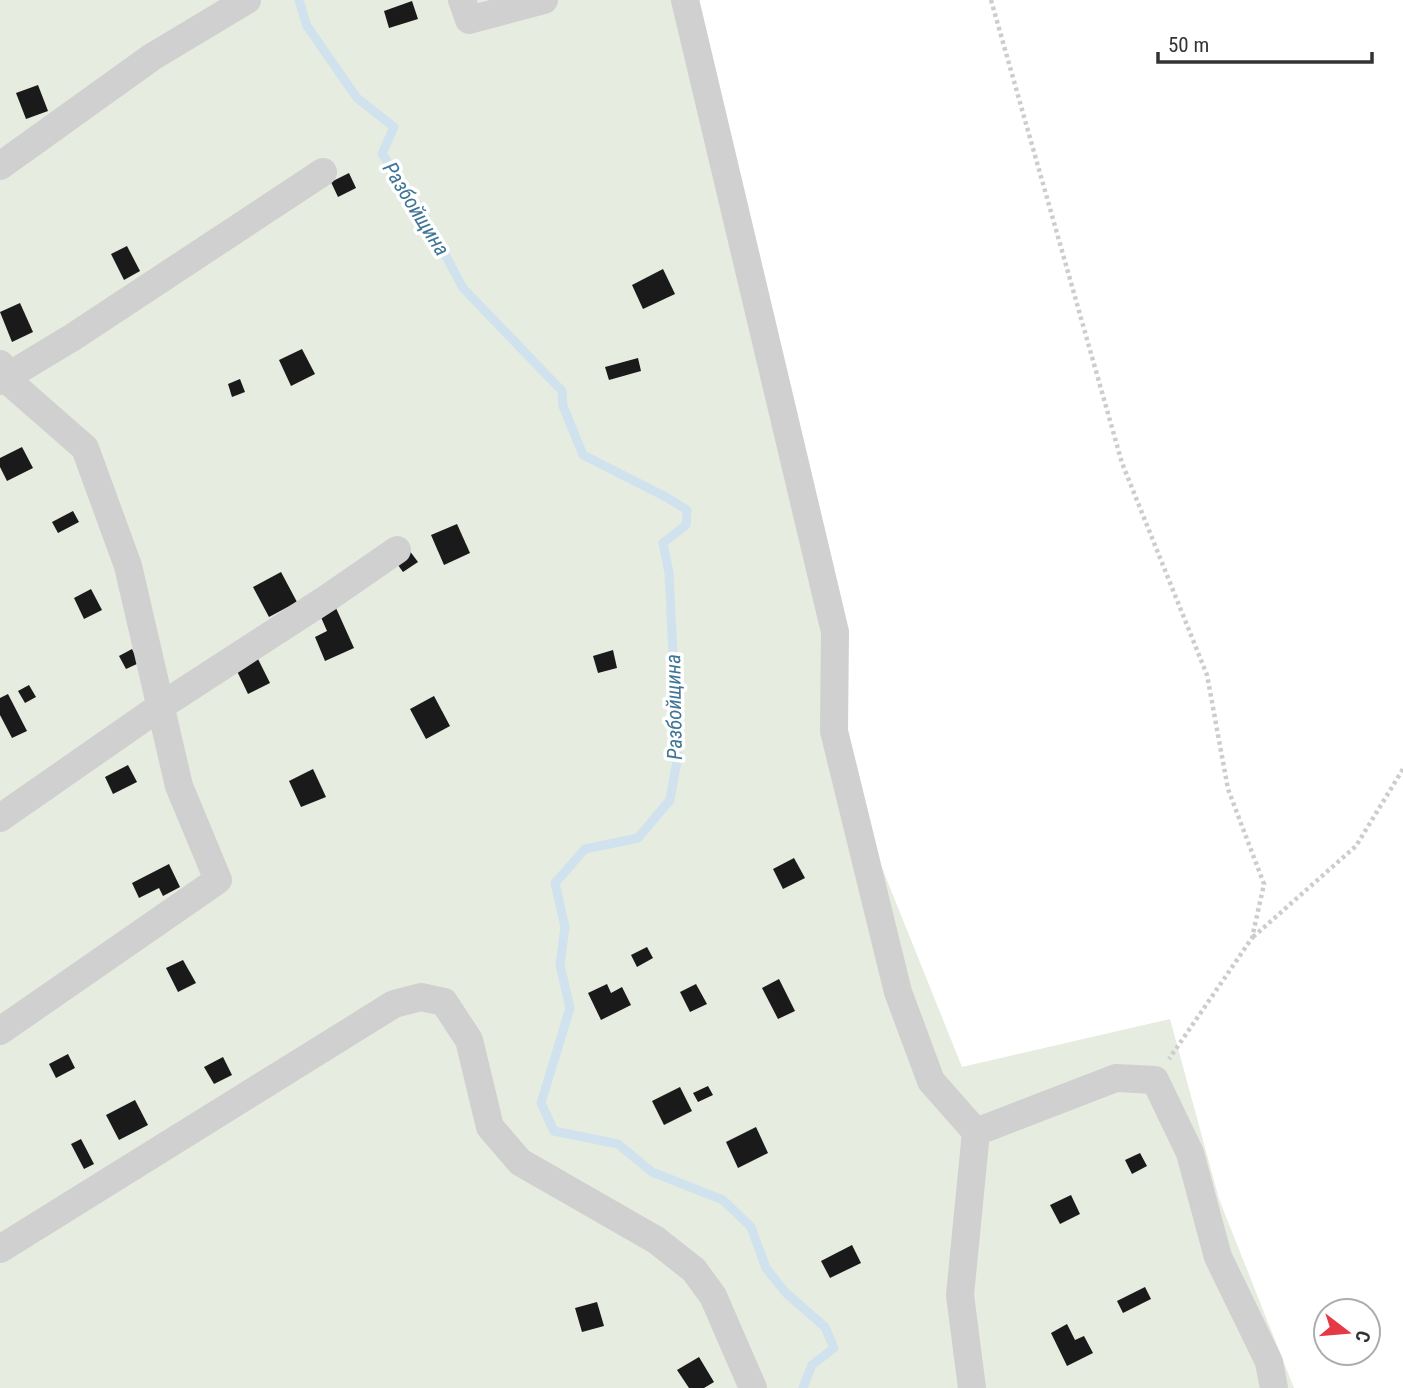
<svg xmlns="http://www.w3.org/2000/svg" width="1403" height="1388" font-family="'Roboto Condensed',sans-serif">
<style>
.green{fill:#e6ecdf}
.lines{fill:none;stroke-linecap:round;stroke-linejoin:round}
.stream{stroke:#cfe2ee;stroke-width:9}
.building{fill:#1a1a1a}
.path{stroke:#cdcdcd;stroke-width:4.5;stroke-dasharray:3.5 3.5;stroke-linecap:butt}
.minor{stroke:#d0d0d0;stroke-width:28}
.labels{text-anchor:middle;stroke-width:7;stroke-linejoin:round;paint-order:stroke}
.water-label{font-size:21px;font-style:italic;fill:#3f7597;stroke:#fff}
</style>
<rect width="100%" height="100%" fill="#fff"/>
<path class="green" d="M0,0H694L854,798L962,1067L1170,1019L1219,1199L1294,1388H0Z"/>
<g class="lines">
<path class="stream" d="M299,0L307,26L357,98L394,127L382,154L422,211L463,288L562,391L563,406L583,455L666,497L687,510L686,525L663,543L669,573L678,755L670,800L638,838L585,849L555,883L565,927L560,965L570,1008L541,1103L554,1131L618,1144L652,1172L723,1200L751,1227L766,1268L785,1292L825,1327L834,1348L812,1365L803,1388"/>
</g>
<g class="building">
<path d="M412,1L418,19L389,28L384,11Z"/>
<path d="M38,85L48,111L26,119L16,93Z"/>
<path d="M349,173L356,188L338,197L331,182Z"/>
<path d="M127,246L140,271L124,280L111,254Z"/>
<path d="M663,269L675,294L643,309L632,285Z"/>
<path d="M20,303L33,332L12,342L0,312Z"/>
<path d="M302,349L315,374L291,386L279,360Z"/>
<path d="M638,358L641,371L609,380L605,367Z"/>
<path d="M240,379L245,392L232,397L228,384Z"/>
<path d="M22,447L33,468L7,481L0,467V458Z"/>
<path d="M73,511L79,522L58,533L52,522Z"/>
<path d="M457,524L470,553L444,565L431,535Z"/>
<path d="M409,550L418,562L403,572L395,561Z"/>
<path d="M281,572L297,602L269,617L253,587Z"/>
<path d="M91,589L102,610L84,619L74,598Z"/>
<path d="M336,608L354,648L325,661L315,637L327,631L320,615Z"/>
<path d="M132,649L139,663L126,669L119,656Z"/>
<path d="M613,650L617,668L598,673L593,656Z"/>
<path d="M258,659L270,683L248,694L236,669Z"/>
<path d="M29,685L36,697L25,703L18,691Z"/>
<path d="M8,694L27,731L12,738L0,715V698Z"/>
<path d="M434,696L450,726L426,739L410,709Z"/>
<path d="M128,765L137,782L113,794L105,777Z"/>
<path d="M313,769L326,797L301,807L289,781Z"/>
<path d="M794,858L805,878L783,889L773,869Z"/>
<path d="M169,864L180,887L163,896L159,888L139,898L132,883Z"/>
<path d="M647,947L653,958L637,967L631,955Z"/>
<path d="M183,960L196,983L178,992L166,968Z"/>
<path d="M779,979L795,1011L778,1019L762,988Z"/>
<path d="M607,984L611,993L622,987L631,1005L601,1020L588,993Z"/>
<path d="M696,984L707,1004L690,1012L680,992Z"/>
<path d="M68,1054L75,1068L56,1078L49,1064Z"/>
<path d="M223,1057L232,1075L214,1084L204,1067Z"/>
<path d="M708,1086L713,1095L698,1102L693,1093Z"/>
<path d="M680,1087L692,1111L664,1125L652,1101Z"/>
<path d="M135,1100L148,1125L119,1140L106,1115Z"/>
<path d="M756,1127L768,1153L738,1168L726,1142Z"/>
<path d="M81,1139L94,1164L84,1169L71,1144Z"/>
<path d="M1140,1153L1147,1166L1132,1174L1125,1160Z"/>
<path d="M1071,1195L1080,1214L1060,1224L1050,1205Z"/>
<path d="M852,1245L861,1263L830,1278L821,1261Z"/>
<path d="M1145,1287L1151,1299L1123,1313L1117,1301Z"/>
<path d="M597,1302L604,1326L582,1332L575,1308Z"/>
<path d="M1067,1324L1075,1340L1084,1336L1093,1353L1067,1366L1051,1333Z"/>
<path d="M699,1357L714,1382L704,1388H689L677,1370Z"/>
</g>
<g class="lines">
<g class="path">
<path d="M991,0L1122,463L1207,675L1228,789L1264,884L1252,938L1169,1059"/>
<path d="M1253,937L1356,846L1403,769"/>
</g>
<g class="minor">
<path d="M462,0L469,20L544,0"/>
<path d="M685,0L835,632L834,731L898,992L931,1081L976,1132"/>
<path d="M0,166L152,57L247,0"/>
<path d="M0,364L5,378L85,448L128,566L179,786L218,880L0,1031"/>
<path d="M0,381L73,337L323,172"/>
<path d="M0,818L161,706L329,597L397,550"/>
<path d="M0,1249L394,1004L421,997L444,1002L469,1040L490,1127L520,1162L656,1240L694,1270L713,1296L753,1388"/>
<path d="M972,1388L960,1295L976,1132L1116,1078L1155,1080L1190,1153L1218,1257L1269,1362L1274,1388"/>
</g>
</g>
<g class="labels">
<g class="water-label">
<text transform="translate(416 209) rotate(58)" y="7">Разбойщина</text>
<text transform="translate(674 707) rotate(-91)" y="7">Разбойщина</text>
</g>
</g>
<g transform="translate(1347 1332) rotate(106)"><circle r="33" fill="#ffffff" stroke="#adadad" stroke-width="2"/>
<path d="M0-5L12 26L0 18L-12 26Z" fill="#e63946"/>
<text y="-10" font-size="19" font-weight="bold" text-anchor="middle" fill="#333333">С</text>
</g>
<path d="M1158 52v10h214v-10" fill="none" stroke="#333333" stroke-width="3.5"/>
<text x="1168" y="52" font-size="21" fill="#333333" stroke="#ffffff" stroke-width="5" paint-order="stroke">50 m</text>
</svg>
